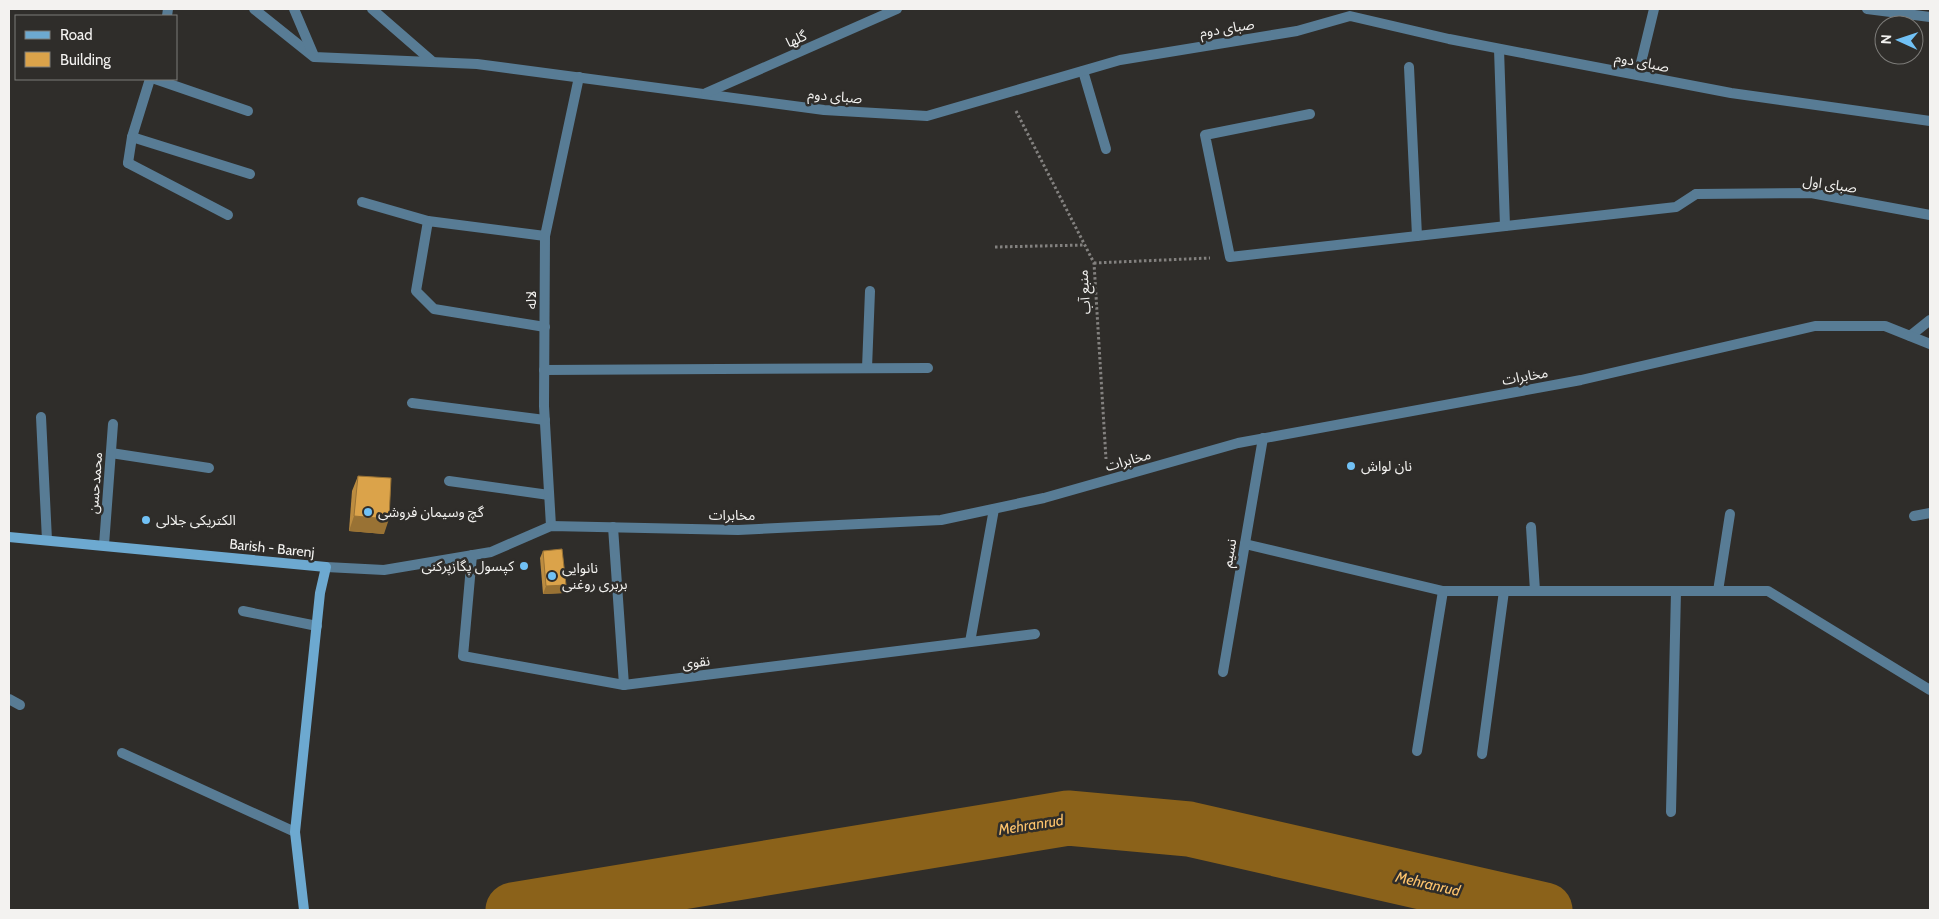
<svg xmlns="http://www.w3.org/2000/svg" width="1939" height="919" font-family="Cabin,'Noto Sans Arabic',sans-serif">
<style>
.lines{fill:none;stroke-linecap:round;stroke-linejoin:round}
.river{stroke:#8b621a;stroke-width:55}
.path{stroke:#83817f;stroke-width:3;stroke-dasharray:2.5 2.5;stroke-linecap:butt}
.lane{stroke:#587c95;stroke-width:10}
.street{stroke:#587c95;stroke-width:10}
.secondary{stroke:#6da9d0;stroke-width:10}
.wall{fill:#bc8c40}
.shaded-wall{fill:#997234}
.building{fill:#dba34a;stroke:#997234}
.poi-dot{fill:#71c1f5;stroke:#2f2d2a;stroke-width:2}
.labels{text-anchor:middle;stroke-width:5;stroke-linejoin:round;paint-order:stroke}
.street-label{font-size:14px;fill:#f3f2f0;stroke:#2f2d2a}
.poi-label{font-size:14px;fill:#f3f2f0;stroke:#2f2d2a;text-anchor:start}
.water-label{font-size:15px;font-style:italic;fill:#fdc36c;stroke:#2f2d2a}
</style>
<rect width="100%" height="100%" fill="#2f2d2a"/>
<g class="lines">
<path class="river" d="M513,910L1068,818L1189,829L1545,910"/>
<g class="path">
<path d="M1016,111L1094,263L1106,459"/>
<path d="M995,247L1085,245"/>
<path d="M1094,263L1210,258"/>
</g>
<g class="lane">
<path d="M1499,49L1505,226"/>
<path d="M1409,67L1417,236"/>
<path d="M1083,71L1106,149"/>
<path d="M155,79L248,111"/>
<path d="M1310,114L1205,135L1230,257L1676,207L1696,194"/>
<path d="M132,137L250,174"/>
<path d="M128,163L228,215"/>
<path d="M362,202L428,221"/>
<path d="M545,327L434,309L416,291L428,221L545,236"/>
<path d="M867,368L870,291"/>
<path d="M544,370L928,368"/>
<path d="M412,403L545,420"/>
<path d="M41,417L47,540"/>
<path d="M111,453L209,468"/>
<path d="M449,481L549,495"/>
<path d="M1531,527L1535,591"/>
<path d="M104,545L113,424"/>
<path d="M1718,591L1730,514"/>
<path d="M243,611L317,626"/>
<path d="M9,699L20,705"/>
<path d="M122,753L295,832"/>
</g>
<g class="street">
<path d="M254,9L314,57L477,64L824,110L927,116L1120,60L1297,31L1350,16L1449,39L1731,93L1930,121"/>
<path d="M294,9L314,56"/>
<path d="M372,9L433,62"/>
<path d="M1867,9L1930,17"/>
<path d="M167,16L168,9"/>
<path d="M1638,75L1654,9"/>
<path d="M706,93L897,9"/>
<path d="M128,163L132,137L150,79"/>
<path d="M1696,194L1811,193L1930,215"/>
<path d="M1910,336L1930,320"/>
<path d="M1914,516L1930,513"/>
<path d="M551,526L544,406L545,236L579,77"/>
<path d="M613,527L624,685"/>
<path d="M1245,544L1443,591H1768L1930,690"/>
<path d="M472,555L463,656L624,685L1035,634"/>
<path d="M326,567L384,570L491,552L551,526L738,530L941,520L1044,498L1238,443L1581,380L1815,326H1885L1930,344"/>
<path d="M970,642L994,509"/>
<path d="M1223,672L1263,438"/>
<path d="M1417,751L1443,591"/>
<path d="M1482,754L1504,591"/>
<path d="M1671,812L1676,591"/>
</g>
<path class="secondary" d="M9,537L326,567L320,593L295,832L304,910"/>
</g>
<g class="wall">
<path d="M358,476L384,534L349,531L352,491Z"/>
<path d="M543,551L566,585L564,593L543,594L540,558Z"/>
</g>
<g class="shaded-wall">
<path d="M354,516L389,519L384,534L349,531Z"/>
<path d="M566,585L564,593L543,594L546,586Z"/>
</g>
<g class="building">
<path d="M358,476L391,478L389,519L354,516Z"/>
<path d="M562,549L566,585L546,586L543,551Z"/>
</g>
<g class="poi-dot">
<circle cx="1351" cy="466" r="5"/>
<circle cx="368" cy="512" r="5"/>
<circle cx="146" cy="520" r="5"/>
<circle cx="524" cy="566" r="5"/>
<circle cx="552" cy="576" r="5"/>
</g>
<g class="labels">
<g class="street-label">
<text transform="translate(1227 28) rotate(-9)" y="5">صبای دوم</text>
<text transform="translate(796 39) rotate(-24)" y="5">گلها</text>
<text transform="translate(1642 62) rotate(11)" y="5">صبای دوم</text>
<text transform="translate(835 96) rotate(5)" y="5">صبای دوم</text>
<text transform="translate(1830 184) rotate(8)" y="5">صبای اول</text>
<text transform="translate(1084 292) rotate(-94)" y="5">منبع آب</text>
<text transform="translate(531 300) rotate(-90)" y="5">لاله</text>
<text transform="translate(1525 376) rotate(-10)" y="5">مخابرات</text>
<text transform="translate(1128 460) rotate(-16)" y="5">مخابرات</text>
<text transform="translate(95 483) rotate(-86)" y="5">محمدحسن</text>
<text x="732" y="520">مخابرات</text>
<text transform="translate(272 548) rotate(6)" y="5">Barish - Barenj</text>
<text transform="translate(1229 553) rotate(-80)" y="5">نسیم</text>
<text transform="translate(696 662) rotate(-7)" y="5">نقوی</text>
</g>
<g class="poi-label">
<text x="1361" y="471">نان لواش</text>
<text x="378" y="517">گچ وسیمان فروشی</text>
<text x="156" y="525">الکتریکی جلالی</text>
<text x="514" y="571" text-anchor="end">کپسول پگازپرکنی</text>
<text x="562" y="573">نانوایی<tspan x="562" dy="16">بربری روغنی</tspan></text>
</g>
<g class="water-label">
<text transform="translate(1031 825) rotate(-9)" y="5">Mehranrud</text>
<text transform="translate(1428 884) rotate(13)" y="5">Mehranrud</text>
</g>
</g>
<rect width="1939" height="919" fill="none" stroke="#f3f2f0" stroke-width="20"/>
<rect x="15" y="15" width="162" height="65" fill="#2f2d2a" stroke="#7d7c79"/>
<rect x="25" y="31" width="25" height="8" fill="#6da9d0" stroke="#7d7c79"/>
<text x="60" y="40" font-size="15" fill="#f3f2f0">Road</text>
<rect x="25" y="52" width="25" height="15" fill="#dba34a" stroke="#7d7c79"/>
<text x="60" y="65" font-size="15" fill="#f3f2f0">Building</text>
<g transform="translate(1899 40) rotate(273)"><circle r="24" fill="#2f2d2a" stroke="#7d7c79"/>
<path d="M0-4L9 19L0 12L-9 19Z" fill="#71c1f5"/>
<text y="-8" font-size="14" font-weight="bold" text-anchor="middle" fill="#f3f2f0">N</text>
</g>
</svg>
